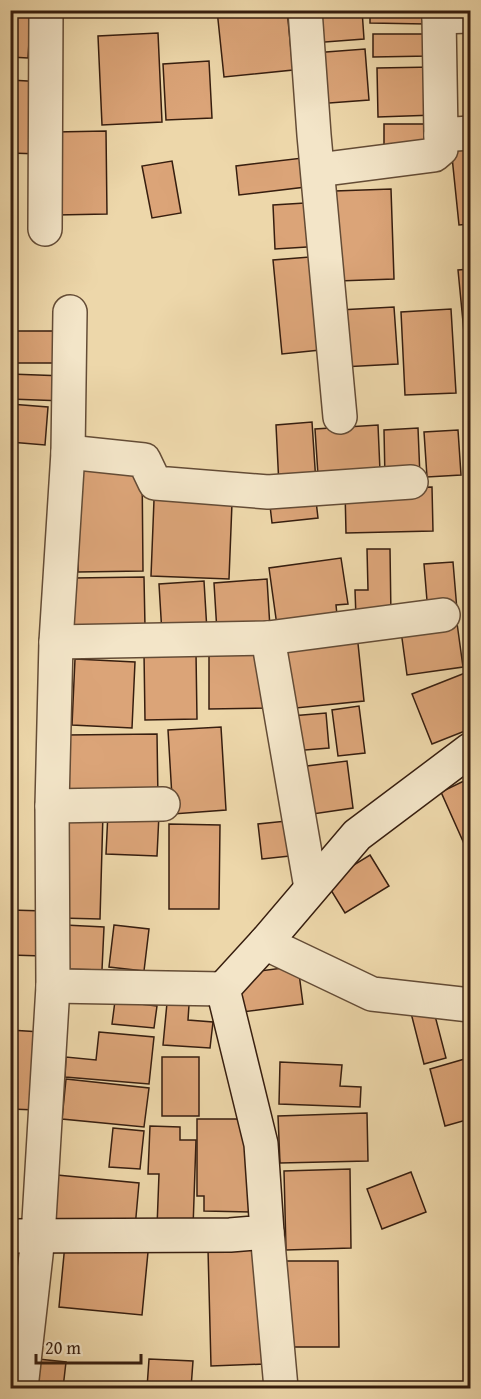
<svg xmlns="http://www.w3.org/2000/svg" width="481" height="1399" font-family="'Gentium Book Plus',serif">
<style>
.building{fill:#dba478;stroke:#371e0f;stroke-width:1.5}
.lines{fill:none;stroke-linecap:round;stroke-linejoin:round}
.street-casing{stroke:#644c36;stroke-width:36}
.secondary-casing{stroke:#371e0f;stroke-width:36}
.street{stroke:#f3e5c8;stroke-width:33}
.secondary{stroke:#f3e5c8;stroke-width:33}
</style>
<rect width="100%" height="100%" fill="#edd7aa"/>
<filter id="stains"><feTurbulence type="fractalNoise" baseFrequency=".00333" numOctaves="4"/><feColorMatrix values="0 0 0 0 .2 0 0 0 0 .09 0 0 0 0 .02 0 0 0 .5 -.17"/></filter>
<radialGradient id="worn" r=".72"><stop offset=".6" stop-color="#630" stop-opacity="0"/><stop offset="1" stop-color="#630" stop-opacity=".3"/></radialGradient>
<g class="building">
<path d="M10,10H31L28,58L10,57Z"/>
<path d="M217,10H287L293,70L224,77Z"/>
<path d="M309,10H362L364,39L312,43Z"/>
<path d="M370,10H426V24L370,23Z"/>
<path d="M158,33L162,122L102,125L98,36Z"/>
<path d="M373,34H429L430,56L373,57Z"/>
<path d="M365,49L369,100L316,104L313,53Z"/>
<path d="M209,61L212,118L166,120L163,64Z"/>
<path d="M434,67L435,115L378,117L377,68Z"/>
<path d="M10,80L45,82L40,154L10,153Z"/>
<rect x="384" y="124" width="48" height="24"/>
<path d="M106,131L107,214L56,215L55,132Z"/>
<path d="M470,145V224L459,225L451,147Z"/>
<path d="M311,157L314,186L239,195L236,166Z"/>
<path d="M172,161L181,213L152,218L142,166Z"/>
<path d="M391,189L394,279L338,281L335,191Z"/>
<path d="M321,202L323,246L275,249L273,205Z"/>
<path d="M322,256L330,349L282,354L273,260Z"/>
<path d="M470,269V352L466,353L458,270Z"/>
<path d="M394,307L398,364L342,367L339,310Z"/>
<path d="M451,309L456,393L405,395L401,312Z"/>
<rect x="10" y="331" width="55" height="32"/>
<path d="M10,374L65,376L64,401L10,399Z"/>
<path d="M10,404L48,407L45,445L10,442Z"/>
<path d="M312,422L316,483L279,486L276,425Z"/>
<path d="M378,425L380,471L318,475L315,429Z"/>
<path d="M418,428L420,477L385,479L384,430Z"/>
<path d="M458,430L461,475L427,477L424,432Z"/>
<path d="M142,463L143,571L78,572V464Z"/>
<path d="M432,487L433,531L346,533L345,489Z"/>
<path d="M315,492L318,518L272,523L269,497Z"/>
<path d="M154,500L232,503L229,579L151,576Z"/>
<path d="M367,549H390L391,617L356,618L355,590H368Z"/>
<path d="M341,558L348,604L336,605L338,625L278,633L269,568Z"/>
<path d="M453,562L457,610L428,613L424,564Z"/>
<path d="M144,577L145,627L74,628V578Z"/>
<path d="M267,579L270,628L217,632L214,583Z"/>
<path d="M204,581L207,631L162,634L159,584Z"/>
<path d="M457,623L463,667L407,675L401,631Z"/>
<path d="M357,634L364,701L286,709L279,643Z"/>
<path d="M267,647V708L209,709V648Z"/>
<path d="M144,653H196L197,719L145,720Z"/>
<path d="M75,659L135,662L132,728L72,725Z"/>
<path d="M465,673L470,687V729L432,744L412,694Z"/>
<path d="M359,706L365,753L338,756L332,710Z"/>
<path d="M326,713L329,748L293,751L291,716Z"/>
<path d="M221,727L226,810L173,814L168,730Z"/>
<path d="M157,734L158,800L67,802V735Z"/>
<path d="M347,761L353,808L306,815L299,767Z"/>
<path d="M470,778V857L441,792Z"/>
<path d="M64,812L103,813L100,919L60,918Z"/>
<path d="M108,812L159,814L157,856L106,854Z"/>
<path d="M296,820L299,855L262,859L258,824Z"/>
<path d="M169,824L220,825L219,909H169Z"/>
<path d="M370,855L389,886L345,913L326,882Z"/>
<path d="M10,910L45,911L43,956L10,955Z"/>
<path d="M65,925L104,927L102,970L63,969Z"/>
<path d="M114,925L149,929L144,971L109,967Z"/>
<path d="M298,966L303,1004L242,1012L237,974Z"/>
<path d="M115,1001L157,1006L154,1028L112,1024Z"/>
<path d="M167,1003L189,1005L188,1020L213,1022L210,1048L163,1045Z"/>
<path d="M433,1008L446,1058L424,1064L411,1013Z"/>
<path d="M10,1030L41,1032L37,1110L10,1109Z"/>
<path d="M99,1032L154,1037L149,1084L65,1077L66,1057L96,1060Z"/>
<rect x="162" y="1057" width="37" height="59"/>
<path d="M468,1058L470,1065V1119L445,1126L430,1069Z"/>
<path d="M280,1062L342,1065L340,1086L361,1087L360,1107L279,1104Z"/>
<path d="M66,1079L149,1088L144,1127L62,1119Z"/>
<path d="M367,1113L368,1161L280,1163L278,1116Z"/>
<path d="M197,1119H252L251,1212L204,1211V1196H197Z"/>
<path d="M150,1126L180,1127V1140H196L193,1228L157,1227L159,1174H148Z"/>
<path d="M113,1128L144,1131L140,1169L109,1167Z"/>
<path d="M350,1169L351,1248L286,1250L284,1171Z"/>
<path d="M411,1172L426,1212L382,1229L367,1189Z"/>
<path d="M57,1175L139,1183L135,1228L52,1220Z"/>
<path d="M65,1244L148,1252L142,1315L59,1307Z"/>
<path d="M261,1247L264,1364L211,1366L208,1249Z"/>
<path d="M284,1261H338L339,1347H285Z"/>
<path d="M38,1359L66,1362L63,1388H34Z"/>
<path d="M149,1359L193,1361L191,1388H147Z"/>
</g>
<g class="lines">
<defs>
<g id="street">
<path d="M305,10L314,135L340,417"/>
<path d="M439,10V17L470,16"/>
<path d="M439,17L441,135L470,133"/>
<path d="M318,170L434,155L441,149V135"/>
<path d="M45,229L46,10"/>
<path d="M68,452L144,460L155,483L268,492L411,482"/>
<path d="M268,638L311,888"/>
<path d="M56,642L268,638L443,615"/>
<path d="M52,806L163,804"/>
<path d="M265,943L372,994L470,1005"/>
<path d="M53,986L223,989"/>
<path d="M267,1232L281,1388"/>
<path d="M21,1388L38,1237L53,986L52,806L56,642L68,452L70,312"/>
</g>
<path id="secondary" d="M10,1236L230,1235L267,1232L261,1144L223,989L265,943L357,835L470,750"/>
</defs>
<use href="#street" class="street-casing"/>
<use href="#secondary" class="secondary-casing"/>
<use href="#street" class="street"/>
<use href="#secondary" class="secondary"/>
</g>
<rect width="481" height="1399" fill="none" stroke="#edd7aa" stroke-width="36"/>
<rect x="12" y="12" width="457" height="1375" fill="none" stroke="#371e0f" stroke-width="3"/>
<rect x="18" y="18" width="445" height="1363" fill="none" stroke="#371e0f" stroke-width="1.5"/>
<path d="M36 1354v9h105v-9" fill="none" stroke="#371e0f" stroke-width="3"/>
<text x="45" y="1354" font-size="18" fill="#371e0f" stroke="#f3e5c8" stroke-width="4.5" paint-order="stroke">20 m</text>
<rect width="100%" height="100%" filter="url(#stains)"/>
<rect width="100%" height="100%" fill="url(#worn)"/>
</svg>
